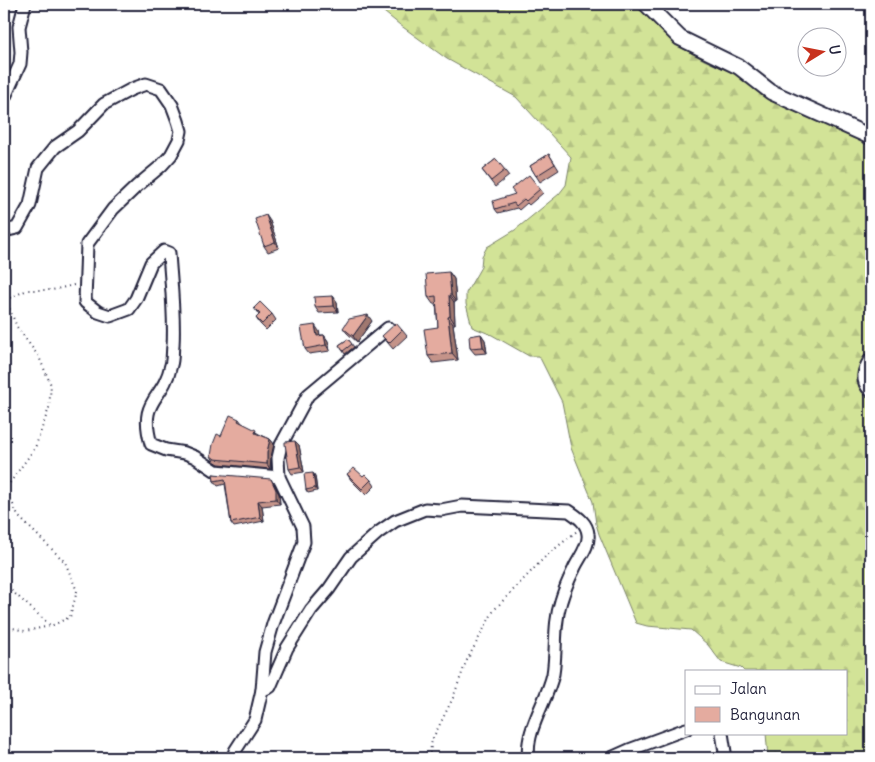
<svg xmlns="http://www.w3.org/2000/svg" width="875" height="762" font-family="Delius,sans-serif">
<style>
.forest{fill:url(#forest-firs);stroke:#7a8269}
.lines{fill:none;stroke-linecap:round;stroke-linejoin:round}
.minor-casing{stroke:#22223b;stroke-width:15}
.tertiary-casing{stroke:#22223b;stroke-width:18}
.path{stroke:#22223b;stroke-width:2;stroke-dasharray:1 4;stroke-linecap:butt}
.minor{stroke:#fff;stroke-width:11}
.tertiary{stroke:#fff;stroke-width:14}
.wall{fill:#c49389;stroke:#22223b}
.shaded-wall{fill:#a0786f;stroke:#22223b}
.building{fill:#e4ab9f;stroke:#22223b}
</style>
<defs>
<pattern id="forest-firs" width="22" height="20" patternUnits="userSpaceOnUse" patternTransform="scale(1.25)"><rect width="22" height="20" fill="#d2e397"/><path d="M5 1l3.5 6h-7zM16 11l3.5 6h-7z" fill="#b4c283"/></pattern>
</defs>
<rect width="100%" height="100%" fill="#fff"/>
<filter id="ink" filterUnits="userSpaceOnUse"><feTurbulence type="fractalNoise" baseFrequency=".02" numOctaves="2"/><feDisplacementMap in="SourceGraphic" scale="10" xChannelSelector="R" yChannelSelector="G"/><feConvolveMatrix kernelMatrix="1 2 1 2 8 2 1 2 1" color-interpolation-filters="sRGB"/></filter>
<g filter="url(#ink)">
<path class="forest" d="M374,4H636L675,44L704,60L735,74L767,98L857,138L871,146V350C861,360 851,377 862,391C864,394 868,397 871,399V758H768L766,733H846V671H744L741,668L721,662L708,645L691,630L647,626L636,623L599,534L596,524L593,502L571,448L562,402L539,356H529L492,335L472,327L466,304V293L481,267L482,256L487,247L515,230L559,194L566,185L571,157L516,97L447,59L400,25Z"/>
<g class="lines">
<defs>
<g id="minor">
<path d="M4,99L20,64L21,52L19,27L25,4"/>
<path d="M4,231L17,228L30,205L38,168L55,147L78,131L104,104L132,89L146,84L161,89L172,105L178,121L181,131L179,140L171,155L161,166L137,186L113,209L87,244L85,302L98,312L110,316L129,309L136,299L151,263L164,251L169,253C171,284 175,315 173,346C172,352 173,359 171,365C163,402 138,398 151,444L166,450L185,453L195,457L216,471L279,477"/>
<path d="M388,328L308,395L281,445L278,458L279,477L303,527L304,542L273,624L265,652L262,690L270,687L287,648L311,610L329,589L351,557L379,532L395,521L425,509L441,510L462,506L569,511C578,517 587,523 588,534C590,546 578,559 574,569C569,579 564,591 561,601C553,625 557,650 553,674C548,699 524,732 529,758"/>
<path d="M722,733L725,752L724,758"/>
<path d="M233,758L235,751L255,720L262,690"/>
<path d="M611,758L629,750L686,729"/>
</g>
<g id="tertiary">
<path d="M646,4L680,38L739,67L771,92L871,137"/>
<path d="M871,361C865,370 862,381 871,389"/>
</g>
</defs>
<use href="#minor" class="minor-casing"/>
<use href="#tertiary" class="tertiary-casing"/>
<g class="path">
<path d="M4,584L50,625"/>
<path d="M4,626L25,631L51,626L70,617L77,591L65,562L18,516L6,488L35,448L49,408L51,385L39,357L17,327L6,300L27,290H52L74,285"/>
<path d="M429,758L432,740L453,698L466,662L494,610L546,556L577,531"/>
</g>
<use href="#minor" class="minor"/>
<use href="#tertiary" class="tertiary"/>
</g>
<g class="wall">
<path d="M549,154L559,170L540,182L530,166Z"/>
<path d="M496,159L509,176L495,187L482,170Z"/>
<path d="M540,189L543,193L529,205L527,203L519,210L517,208L498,213L495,209Z"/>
<path d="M270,221L279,248L268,252L264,246Z"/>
<path d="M449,272L454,279L456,302H454L455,324H453L458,360L433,363L428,356L438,327L436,304H433L428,297Z"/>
<path d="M333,296L337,302L338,312L319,313L315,307Z"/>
<path d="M254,308L272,314L276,320L266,330L260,324L256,318L259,315Z"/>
<path d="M372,321L357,342L347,333L343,328Z"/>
<path d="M402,330L407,336L393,349L382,336Z"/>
<path d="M319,331L320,335H324L328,341L330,351L309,354L305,349Z"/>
<path d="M481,334L485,340L487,353L475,354L470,348Z"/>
<path d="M348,339L354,347L345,354L339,345Z"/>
<path d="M239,419L242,423L259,434L270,439L274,444L271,457L270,469L219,464L214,461L211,456Z"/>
<path d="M299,445L304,472L292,474L289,469Z"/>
<path d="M313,473L315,476L317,491L308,493L306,490Z"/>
<path d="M213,474L274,484L279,494L280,504L262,506L264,521L234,527L231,523L225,484L218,486L214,481Z"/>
<path d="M347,474L363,476L371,480L375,486L366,495L351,480Z"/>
</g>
<g class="shaded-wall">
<path d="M266,215L270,221L279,248L275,242Z"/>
<path d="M449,272L454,279L456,302L451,295Z"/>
<path d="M449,295L454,302L455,324L450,316Z"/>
<path d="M333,296L337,302L338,312L334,306Z"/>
<path d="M368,315L372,321L357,342L353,336Z"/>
<path d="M448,317L453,324L458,360L452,353Z"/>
<path d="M315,325L319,331L321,342L317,336Z"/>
<path d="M481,334L485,340L487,353L483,347Z"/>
<path d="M324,335L328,341L330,351L326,345Z"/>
<path d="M270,439L274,444L271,457L270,469L267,464V452Z"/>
<path d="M295,441L299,445L304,472L300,467Z"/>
<path d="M313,473L315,476L317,491L315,488Z"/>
<path d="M271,479L274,484L279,494L280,504L276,499Z"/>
<path d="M258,501L262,506L264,521L260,517Z"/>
</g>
<g class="building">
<path d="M549,154L555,164L536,176L530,166Z"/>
<path d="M496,159L505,170L491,181L482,170Z"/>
<path d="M529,175L540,189L526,201L524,199L516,206L514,203L495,209L493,201L515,194L511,189Z"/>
<path d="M266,215L275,242L264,246L255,219Z"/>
<path d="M449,272L451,295H449L450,316L448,317L452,353L428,356L424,329L438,327L436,296L428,297L426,274Z"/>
<path d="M333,296L334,306L315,307L314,297Z"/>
<path d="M260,302L272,314L262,324L256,318L260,314L254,308Z"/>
<path d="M368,315L353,336L343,328L349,319Z"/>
<path d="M396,323L402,330L389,343L382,336Z"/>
<path d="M315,325L317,336L324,335L326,345L305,349L301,327Z"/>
<path d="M481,334L483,347L470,348L469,336Z"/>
<path d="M348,339L352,344L343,351L339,345Z"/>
<path d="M230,415L239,419L238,421L256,430L255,433L270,439L267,452V464L215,459L211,456L213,444L217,434L221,436Z"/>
<path d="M295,441L300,467L289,469L285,444V442Z"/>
<path d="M354,468L363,476L365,474L371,480L362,489L347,474Z"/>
<path d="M313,473L315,488L306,490L304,474Z"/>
<path d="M213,474L271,479L276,490V499L258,501L260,517L231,523L225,479L214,481Z"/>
</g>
</g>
<rect width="875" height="762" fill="none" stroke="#fff" stroke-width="20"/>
<rect x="10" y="10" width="855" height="742" fill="none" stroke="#22223b" stroke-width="2" filter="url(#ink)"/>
<rect x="685" y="670" width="162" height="65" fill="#ffffff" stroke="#a7a7b1"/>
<rect x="695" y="686" width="25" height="8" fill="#ffffff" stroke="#a7a7b1"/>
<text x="730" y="694" font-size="15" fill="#22223b">Jalan</text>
<rect x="695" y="707" width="25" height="15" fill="#e4ab9f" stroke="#a7a7b1"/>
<text x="730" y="720" font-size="15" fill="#22223b">Bangunan</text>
<g transform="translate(822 52) rotate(80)"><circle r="24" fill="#ffffff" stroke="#a7a7b1"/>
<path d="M0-4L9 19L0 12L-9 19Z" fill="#c8321e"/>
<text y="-8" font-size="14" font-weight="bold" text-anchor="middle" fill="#22223b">U</text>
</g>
</svg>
